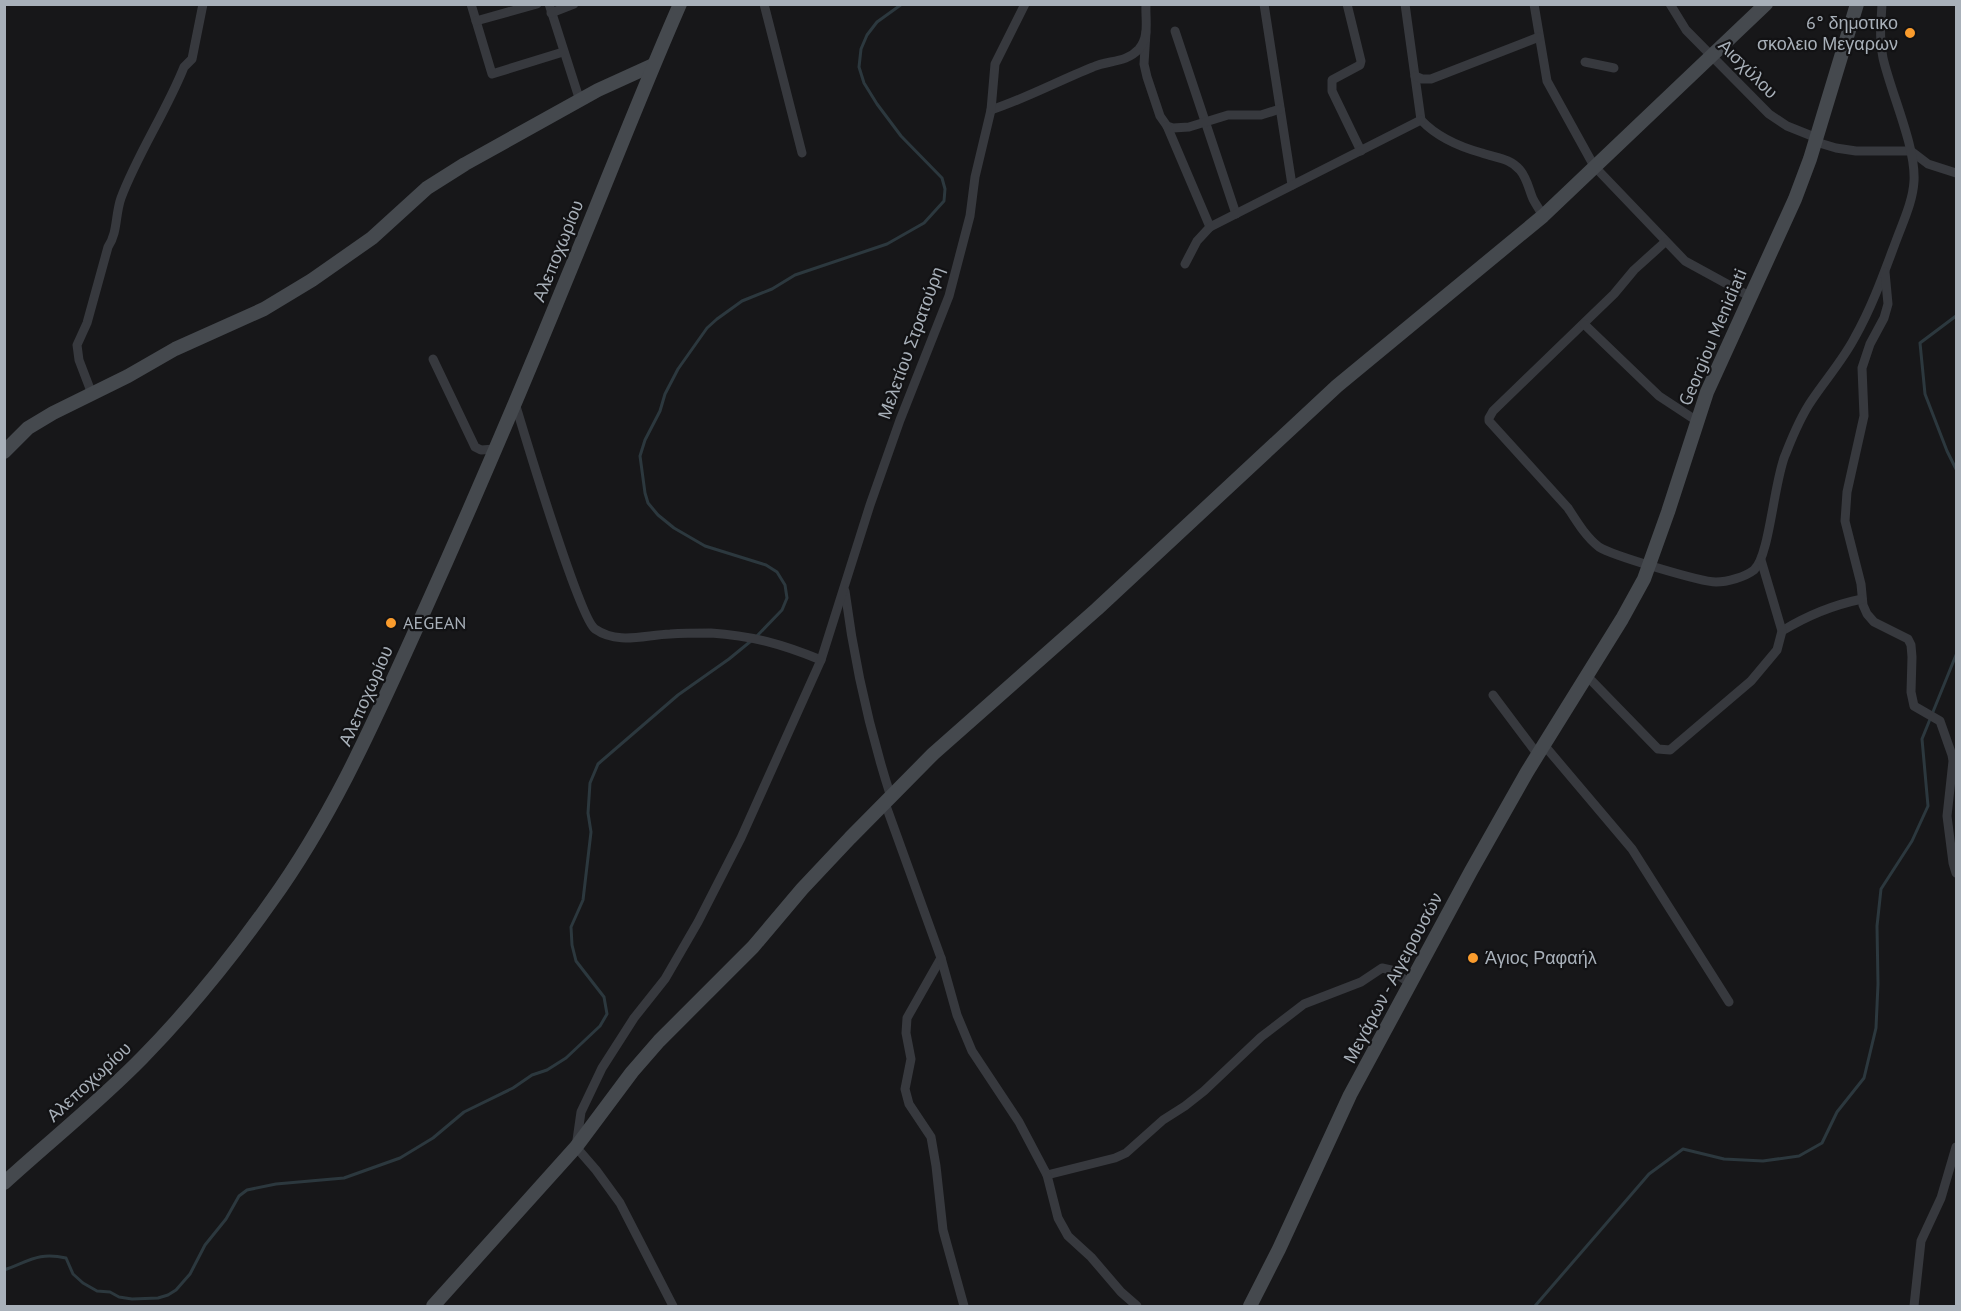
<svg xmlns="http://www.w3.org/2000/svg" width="1961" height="1311" font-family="'PT Sans',sans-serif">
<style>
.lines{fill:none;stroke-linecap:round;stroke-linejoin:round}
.stream{stroke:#2c383e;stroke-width:3}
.street{stroke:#37393e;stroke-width:9}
.secondary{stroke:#45494e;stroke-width:14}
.poi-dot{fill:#fa9c2d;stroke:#121214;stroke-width:2}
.labels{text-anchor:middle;stroke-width:4.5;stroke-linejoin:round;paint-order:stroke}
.poi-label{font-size:18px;fill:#a8b0b9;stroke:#121214;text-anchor:start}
.street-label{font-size:18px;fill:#a8b0b9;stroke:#121214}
</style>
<rect width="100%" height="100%" fill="#171719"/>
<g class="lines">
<g class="stream">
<path d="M1956,316L1920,343L1925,394L1947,451L1956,469"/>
<path d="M756,637L782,610L787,598L785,585L777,572L766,565L705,546L674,528L658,515L648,503L645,493L640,456L645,440L660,411L665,394L678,369L707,328L717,319L742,301L772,289L795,275L887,244L924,223L944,201L945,189L942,178L901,136L877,104L864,83L859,67L861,49L867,35L877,22L902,4"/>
<path d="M4,1270C30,1261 38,1252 66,1258L73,1274L83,1283L97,1291L110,1292L119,1297L132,1299L158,1298L168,1295L176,1290L190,1274L205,1245L226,1219L239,1196L247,1190L276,1184L344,1178L400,1158L433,1138L464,1112L513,1088L532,1075L547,1070L566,1058L600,1026L607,1014L604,997L576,961L572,945L571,927L583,900L591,832L588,813L590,783L598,764L678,695L729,659L751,641"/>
<path d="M1535,1306L1649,1174L1683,1149L1724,1159L1763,1161L1799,1156L1822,1143L1837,1112L1864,1078L1876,1028L1878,984L1877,926L1881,889L1912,841L1928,806L1922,739L1956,655"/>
</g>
<g class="street">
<path d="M471,4L492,74L563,52"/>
<path d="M549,4L580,101"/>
<path d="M764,4L802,153"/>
<path d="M1264,4L1292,185"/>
<path d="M1347,4L1361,61L1360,65L1332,80V91L1361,151"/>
<path d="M1405,4L1421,120C1437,137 1460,147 1482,153C1496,158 1510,158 1520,170C1527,178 1529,190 1533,199C1536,205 1540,210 1543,216"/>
<path d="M1534,4L1547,81L1594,166L1685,261L1749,296"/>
<path d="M1670,4L1686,30L1769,114L1787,126L1817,138"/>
<path d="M551,13L574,4"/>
<path d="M476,21L537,4"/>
<path d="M1175,31L1236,214"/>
<path d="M1146,32L1144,64L1147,77L1160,116L1167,126L1173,128L1189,127L1228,115H1261L1280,109"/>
<path d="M1585,62L1614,68"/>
<path d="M1415,76L1422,79H1431L1539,37"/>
<path d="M991,110C1027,98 1058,81 1093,67C1109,60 1126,63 1139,49C1150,36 1145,19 1146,4"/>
<path d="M1167,126L1210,227"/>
<path d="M1816,142L1836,148L1856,151H1911L1928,164L1956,173"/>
<path d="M1665,242L1634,270L1614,294L1493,411L1489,418V421L1568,508C1577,522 1586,537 1599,547C1611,555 1701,582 1716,582C1727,582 1745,577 1754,570C1770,556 1774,478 1786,453C1793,435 1801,416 1812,400C1826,379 1843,360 1855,337C1872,307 1884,273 1896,241C1903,222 1913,201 1914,181C1916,147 1891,93 1883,58C1879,40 1881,23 1882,4"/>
<path d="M1185,264L1197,241L1210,227L1421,120"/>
<path d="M1885,272L1888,304L1884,318L1870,344L1862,368L1864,416L1847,492L1845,521L1861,584L1863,605L1867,614L1874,622L1908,639L1911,645L1912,657L1911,692L1914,706L1940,721L1952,755L1953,761L1947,816L1953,863L1956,873"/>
<path d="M1584,324L1659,396L1697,421"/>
<path d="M433,359L475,447L481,450L495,449"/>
<path d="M92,394L79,360L77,345L87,323L108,247C118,232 115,215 121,198C138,153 166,112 184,67L192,59L203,4"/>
<path d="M515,403C524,433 580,619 595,629C618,645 644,635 670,634C684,633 698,633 711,633C753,636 782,644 821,660"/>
<path d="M845,591C854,661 869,729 891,797"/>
<path d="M1782,631C1808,615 1833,605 1862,599"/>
<path d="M1587,676L1658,749L1670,750L1751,681L1777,650L1782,631L1761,560"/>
<path d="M1493,695L1538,755"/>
<path d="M1544,745L1632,849L1729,1002"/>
<path d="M885,803L941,958L907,1018L906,1033L911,1059L905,1089L909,1104L931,1137L936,1166L943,1230L964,1306"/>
<path d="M941,958L957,1015L972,1051L1019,1122L1047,1175L1115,1158L1126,1153L1163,1120L1185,1106L1204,1091L1261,1037L1304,1004L1361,982L1382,968L1391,970L1411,984"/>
<path d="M1047,1175L1058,1218L1068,1236L1091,1257L1121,1292L1137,1306"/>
<path d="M673,1306L620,1203L596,1170L576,1147L581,1112L602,1068L634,1018L665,979L698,922L741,838L821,660L870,505L900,420L949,296L970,216L975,177L991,110L995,64L1025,4"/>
<path d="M1914,1306L1921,1241L1941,1198L1956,1147"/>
</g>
<g class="secondary">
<path d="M4,452L28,428L53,413L128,376L175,349L264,309L312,280L372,238L427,188L465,164L598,90L653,65"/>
<path d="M4,1183C50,1141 99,1102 142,1058C189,1010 232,957 270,903C335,813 376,717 422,616C473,503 522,388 569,273C606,184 641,93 680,4"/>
<path d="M433,1306L576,1147L632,1072L659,1041L753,947L802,889L850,838L933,754L1097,609L1337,386L1543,216L1766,4"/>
<path d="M1250,1306L1279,1249L1350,1095L1471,871L1527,772L1622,619L1644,579L1668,512L1707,392L1795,199L1810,159L1857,4"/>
</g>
</g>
<g class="poi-dot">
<circle cx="1910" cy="33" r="6"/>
<circle cx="391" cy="623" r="6"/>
<circle cx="1473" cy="958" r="6"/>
</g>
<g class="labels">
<g class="poi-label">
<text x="1898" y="29" text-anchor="end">6° δημοτικο<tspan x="1898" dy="21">σκολειο Μεγαρων</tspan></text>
<text x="403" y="629">AEGEAN</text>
<text x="1485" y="964">Άγιος Ραφαήλ</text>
</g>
<g class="street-label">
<text transform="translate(1748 69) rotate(45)" y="6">Αισχύλου</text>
<text transform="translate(558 251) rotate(-68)" y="6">Αλεποχωρίου</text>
<text transform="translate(1713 337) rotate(-67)" y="6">Georgiou Menidiati</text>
<text transform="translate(911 343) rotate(-70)" y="6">Μελετίου Στρατούρη</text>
<text transform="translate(366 696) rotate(-66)" y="6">Αλεποχωρίου</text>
<text transform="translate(1393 978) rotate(-62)" y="6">Μεγάρων - Αιγειρουσών</text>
<text transform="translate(89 1082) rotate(-43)" y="6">Αλεποχωρίου</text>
</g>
</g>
<rect width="1961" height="1311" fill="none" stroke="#a8b0b9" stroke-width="12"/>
</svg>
